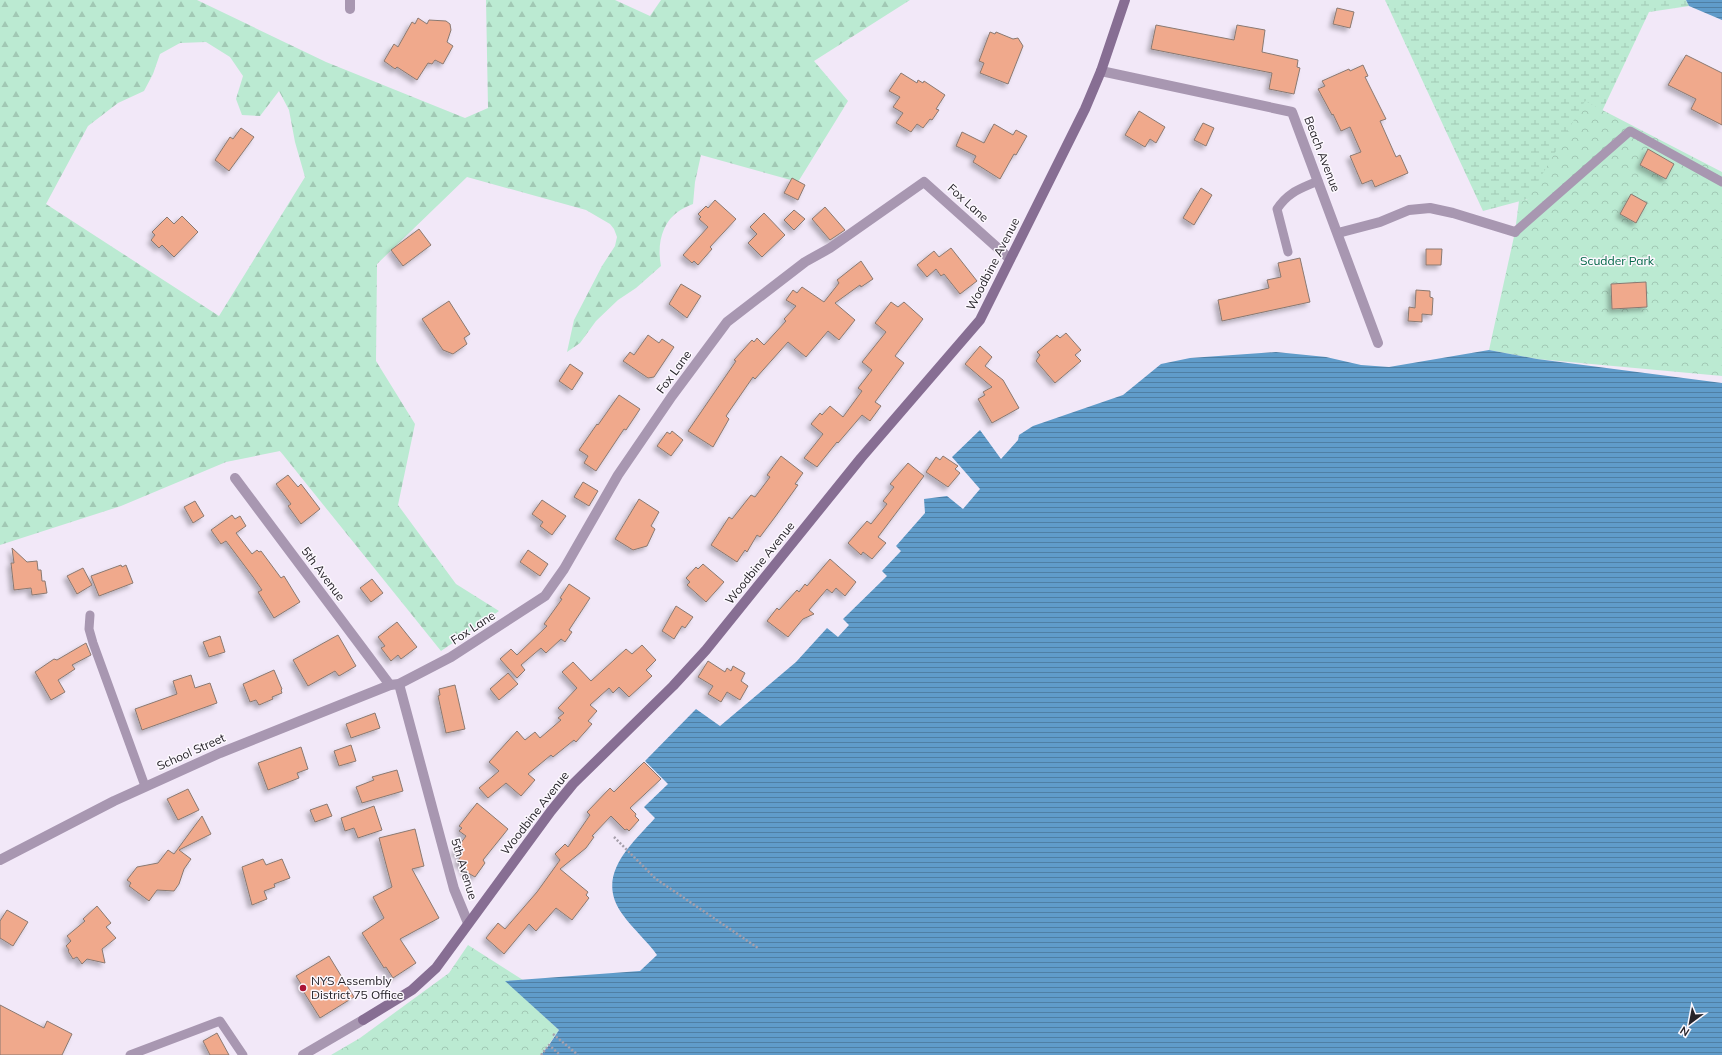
<svg xmlns="http://www.w3.org/2000/svg" width="1722" height="1055" font-family="Mulish,sans-serif">
<style>
.forest{fill:url(#forest-firs);fill-rule:evenodd}
.wetland{fill:url(#wetland-marsh)}
.park{fill:url(#park-crowns)}
.water{fill:url(#water-rules)}
.building{fill:#f0a98c;stroke:#8a7971;filter:url(#shadow)}
.lines{fill:none;stroke-linecap:round;stroke-linejoin:round}
.path{stroke:#a69fab;stroke-width:2.5;stroke-dasharray:2 2;stroke-linecap:butt}
.service{stroke:#a897b1;stroke-width:9}
.minor{stroke:#a897b1;stroke-width:10}
.tertiary{stroke:#a897b1;stroke-width:10}
.secondary{stroke:#876e93;stroke-width:10}
.poi-dot{fill:#ab1436;stroke:#fcf8fe;stroke-width:1.5}
.labels{text-anchor:middle;stroke-width:3;stroke-linejoin:round;paint-order:stroke}
.street-label{font-size:12px;fill:#262329;stroke:#fcf8fe}
.park-label{font-size:12px;fill:#036848;stroke:#fcf8fe}
.poi-label{font-size:12px;fill:#262329;stroke:#fcf8fe;text-anchor:start}
</style>
<defs>
<pattern id="forest-firs" width="22" height="20" patternUnits="userSpaceOnUse"><rect width="22" height="20" fill="#bbead2"/><path d="M5 1l3.5 6h-7zM16 11l3.5 6h-7z" fill="#a1c8b4"/></pattern>
<pattern id="wetland-marsh" width="20" height="14" patternUnits="userSpaceOnUse"><rect width="20" height="14" fill="#bbead2"/><path d="M1 5h8M5 5V1M11 12h8M15 12V8" fill="none" stroke="#a1c8b4"/></pattern>
<pattern id="park-crowns" width="20" height="18" patternUnits="userSpaceOnUse"><rect width="20" height="18" fill="#bbead2"/><path d="M2 6a3 3 0 1 1 6 0M12 15a3 3 0 1 1 6 0" fill="none" stroke="#a1c8b4"/></pattern>
<pattern id="water-rules" width="6" height="5" patternUnits="userSpaceOnUse"><rect width="6" height="5" fill="#609cca"/><path d="M0 2.5h6" fill="none" stroke="#4f7fa4"/></pattern>
<filter id="shadow"><feDropShadow dx="-3.5" dy="3.5" stdDeviation="2" flood-color="#0004"/></filter>
</defs>
<rect width="100%" height="100%" fill="#f2e8f8"/>
<path class="forest" d="M0,0H197L326,62L465,118L488,108L486,0H615L650,16L661,0H910L814,61L848,101L798,182L701,155L695,182L693,204C688,206 683,208 679,211C661,223 657,246 661,266L636,288L618,300L596,321L580,343L567,352L574,320L602,266L615,246L617,237L614,229L610,224L586,210L467,177L377,264L376,361L415,424L398,505L456,584L499,611L441,651L280,451L226,462L121,506L0,545ZM206,42L230,57L243,76L236,99L242,115L260,116L279,91L289,110L295,142L305,177L219,316L46,204L88,126L118,103L144,91L153,74L160,54L180,43Z"/>
<path class="wetland" d="M1385,0H1686L1689,6L1649,12L1586,145L1539,196L1483,211Z"/>
<g class="park">
<path d="M1585,101L1722,172V376L1537,359L1489,350L1515,232L1519,201L1528,199Z"/>
<path d="M468,945L523,980L506,981L559,1030L541,1055H331L360,1038L449,973Z"/>
</g>
<g class="water">
<path d="M1686,0H1722V20L1689,6Z"/>
<path d="M1489,350L1537,359L1722,383V1055H541L549,1045L559,1030L505,981L640,971L657,955C647,941 633,929 623,915C594,876 630,846 655,818L644,807L668,784L645,761L696,709L720,726L796,662L827,628L838,637L849,625L843,619L887,576L882,571L901,551L896,546L925,513L924,499L947,496L963,509L980,489L952,457L980,430L1001,459L1018,440L1019,435L1033,426L1123,395L1161,364L1190,358L1276,352L1326,357L1361,365L1389,367Z"/>
</g>
<g class="building">
<path d="M1337,8L1354,12L1350,28L1333,24Z"/>
<path d="M418,18L427,24L429,20L446,21L450,24L451,30L447,42L453,46L443,64L435,60L432,64L428,63L417,80L397,67L395,69L384,61L394,44L398,47L412,22L415,24Z"/>
<path d="M1156,25L1234,40L1237,25L1265,30L1262,52L1298,60L1297,67L1300,68L1294,94L1269,89L1272,73L1151,49Z"/>
<path d="M990,32L995,34L996,32L1013,39L1018,38L1023,46L1008,84L980,73L984,63L979,61Z"/>
<path d="M1686,55L1722,73V125L1691,109L1696,99L1668,85Z"/>
<path d="M1363,65L1368,76L1365,77L1386,119L1380,121L1396,157L1400,155L1408,173L1375,187L1372,180L1362,184L1350,156L1361,152L1350,127L1341,131L1333,114L1332,115L1318,89L1325,86L1322,81L1349,69L1350,71Z"/>
<path d="M901,73L917,83L918,80L923,83L924,81L945,95L936,109L939,110L932,120L930,119L923,128L917,124L911,132L896,123L903,113L893,107L900,97L889,91Z"/>
<path d="M1139,111L1165,127L1156,143L1150,139L1145,147L1125,135Z"/>
<path d="M1203,123L1214,128L1206,146L1194,140Z"/>
<path d="M994,124L1013,135L1016,130L1027,136L1016,155L1014,154L1000,179L973,162L976,156L956,146L962,132L984,143Z"/>
<path d="M241,128L254,137L229,171L215,160L230,137L233,139Z"/>
<path d="M1648,149L1674,164L1666,179L1640,165Z"/>
<path d="M792,178L805,185L798,200L784,193Z"/>
<path d="M1201,188L1212,195L1194,225L1183,218Z"/>
<path d="M1631,194L1647,203L1636,223L1620,214Z"/>
<path d="M715,200L736,219L710,247L712,249L698,265L694,261L692,263L683,255L708,227L699,219L701,217L698,214L706,206L708,208Z"/>
<path d="M825,207L845,230L830,240L812,219Z"/>
<path d="M794,210L805,219L794,230L784,220Z"/>
<path d="M764,213L785,235L762,257L748,243L757,234L750,227Z"/>
<path d="M182,216L198,232L174,257L162,245L159,248L151,240L155,235L152,232L167,217L174,224Z"/>
<path d="M419,229L431,245L403,266L391,250Z"/>
<path d="M951,248L977,281L960,294L944,274L941,276L936,269L927,277L917,265L934,251L939,257Z"/>
<path d="M1426,249H1442L1441,265H1426Z"/>
<path d="M1300,258L1310,302L1222,321L1218,300L1269,288L1267,280L1281,277L1278,263Z"/>
<path d="M861,261L873,279L861,287L860,285L835,303L855,320L839,340L828,331L806,357L788,342L755,379L753,377L726,416L729,419L713,447L688,431L736,361L734,360L752,340L754,342L757,338L764,345L786,321L784,319L796,306L786,300L793,290L797,293L802,287L824,302L839,283L837,280Z"/>
<path d="M1646,282L1647,307L1612,309L1611,284Z"/>
<path d="M681,284L701,296L687,318L669,304Z"/>
<path d="M1416,290L1430,291V297L1433,298L1432,315L1422,314V322L1408,321L1409,307L1415,308Z"/>
<path d="M449,301L470,334L464,338L467,344L453,354L443,350L422,319Z"/>
<path d="M891,302L898,307L904,302L923,319L895,356L904,363L875,402L881,406L870,421L862,415L838,443L837,442L817,467L804,458L823,434L811,424L820,413L822,415L830,406L843,417L862,391L858,388L872,370L862,362L886,332L875,323Z"/>
<path d="M1066,333L1081,350L1075,355L1081,361L1055,383L1036,361L1040,355L1037,352L1057,335L1060,338Z"/>
<path d="M648,335L659,343L662,339L674,347L654,377L648,378L623,361L630,352L634,355Z"/>
<path d="M980,346L992,357L985,366L1003,380L1019,408L992,423L978,399L985,395L983,392L992,387L965,364Z"/>
<path d="M570,364L583,373L572,390L559,381Z"/>
<path d="M619,395L640,409L626,430L624,429L596,471L584,463L588,456L579,450L597,424L598,425Z"/>
<path d="M672,431L683,440L671,456L657,446L667,432L670,434Z"/>
<path d="M781,456L803,473L795,484L798,485L775,517L760,537L757,535L747,552L745,550L737,562L711,545L729,517L732,519L751,495L755,497L770,477L767,475Z"/>
<path d="M943,456L958,466L955,469L960,473L948,487L926,472L936,457L940,460Z"/>
<path d="M908,463L924,476L878,537L886,543L872,559L863,552L861,555L848,543L867,521L871,524L887,504L883,501L894,487L890,484Z"/>
<path d="M288,475L298,487L301,484L320,509L301,524L288,506L291,504L276,484Z"/>
<path d="M583,482L598,491L589,506L574,497Z"/>
<path d="M639,499L659,512L651,526L655,529L647,546L633,550L615,539Z"/>
<path d="M542,500L566,516L552,535L540,526L543,522L532,514Z"/>
<path d="M195,501L204,516L193,523L184,507Z"/>
<path d="M232,515L235,519L240,516L246,526L236,533L252,554L257,550L259,552L261,551L281,578L284,576L300,602L274,618L258,592L262,590L253,577L226,541L221,544L211,530Z"/>
<path d="M12,548L27,562L37,561L38,570H41L42,581H45L47,593L32,595L31,588L14,590L11,563H14Z"/>
<path d="M528,550L548,564L540,576L520,562Z"/>
<path d="M830,559L856,582L845,596L836,588L832,593L827,589L809,610L814,614L803,619L788,637L767,621L777,608L779,610L797,590L799,592L805,584L807,586Z"/>
<path d="M703,564L724,582L706,602L687,585L690,582L686,578L696,567L698,569Z"/>
<path d="M121,565L122,567L126,565L133,583L99,596L91,576Z"/>
<path d="M83,568L92,585L77,594L67,576Z"/>
<path d="M372,579L383,593L371,602L360,588Z"/>
<path d="M569,584L590,598L569,630L572,632L565,642L561,639L546,653L541,648L521,665L525,670L517,678L500,659L511,649L517,655L547,626L544,624L562,599L560,598Z"/>
<path d="M676,606L693,617L685,628L682,626L674,639L662,631Z"/>
<path d="M397,622L417,647L401,659L398,655L391,661L381,648L385,646L378,637Z"/>
<path d="M338,635L356,666L339,676L335,671L308,686L293,660Z"/>
<path d="M220,636L225,652L209,657L203,642Z"/>
<path d="M86,643L91,655L72,665L75,669L58,680L65,692L51,700L35,672L54,659L57,660Z"/>
<path d="M642,645L656,660L646,670L652,676L629,697L619,687L613,693L609,688L590,705L597,711L588,721L592,724L576,742L574,740L553,757L551,755L528,774L535,780L521,796L506,783L488,798L479,788L499,771L489,762L517,731L525,740L535,732L540,738L561,720L558,718L564,713L558,708L577,688L562,672L573,662L591,681L626,649L632,654Z"/>
<path d="M708,661L725,672L727,668L731,671L733,666L745,673L741,681L748,686L740,700L727,692L721,702L708,694L713,686L698,677Z"/>
<path d="M274,670L282,689L281,690L282,693L272,697L273,699L259,705L256,700L250,702L243,684Z"/>
<path d="M508,673L518,684L499,700L490,689Z"/>
<path d="M191,675L195,688L210,683L217,703L142,730L135,709L177,694L173,681Z"/>
<path d="M455,685L465,729L446,733L438,696L440,695L439,689Z"/>
<path d="M375,713L380,728L351,738L346,724Z"/>
<path d="M351,745L356,761L339,766L334,751Z"/>
<path d="M301,747L308,769L297,773L299,778L268,790L258,763Z"/>
<path d="M644,762L661,779L630,808L636,814L635,816L639,820L629,831L627,829L625,830L611,816L592,836L594,837L586,848L560,869L588,892L586,895L589,898L572,920L556,908L536,931L529,924L504,954L486,938L498,923L505,929L537,892L560,860L555,854L565,844L568,847L590,815L587,812L610,788L614,792Z"/>
<path d="M397,770L403,791L362,803L356,787L374,780L372,777Z"/>
<path d="M188,789L199,810L178,820L167,799Z"/>
<path d="M477,803L508,829L483,860L485,863L475,877L463,870L465,868L457,862L461,856L454,852L466,836L459,831L462,828L459,826Z"/>
<path d="M327,804L332,816L315,822L310,810Z"/>
<path d="M374,806L382,830L358,838L354,828L345,831L341,818Z"/>
<path d="M202,816L211,834L179,850L191,859L184,869L179,884L174,891L157,890L149,901L129,886L131,883L127,880L137,867L158,863L168,850L174,854Z"/>
<path d="M415,829L424,866L412,869L439,918L400,939L416,963L393,978L386,967L384,968L362,933L384,918L373,897L392,887L379,838Z"/>
<path d="M263,859L266,865L282,859L290,878L274,884L275,887L264,891L267,899L252,905L242,867Z"/>
<path d="M97,906L111,923L106,927L116,938L102,949L105,963L87,959L82,964L77,957L73,959L68,951L69,950L66,946L71,941L67,936L85,921L83,919Z"/>
<path d="M7,910L28,922L13,946L0,938V921Z"/>
<path d="M329,956L354,997L320,1018L300,986L301,984L296,976Z"/>
<path d="M0,1005L44,1028L47,1021L72,1034L62,1055H0Z"/>
<path d="M217,1033L229,1055H210L203,1041Z"/>
</g>
<g class="lines">
<g class="path">
<path d="M614,837L656,879L758,948"/>
<path d="M553,1034L578,1055"/>
<path d="M541,1055L549,1045L560,1055"/>
</g>
<g class="service">
<path d="M1515,232L1630,131L1722,182"/>
<path d="M1288,252L1277,209C1288,192 1300,189 1318,181"/>
<path d="M90,615L89,629L93,643L145,786"/>
<path d="M130,1055L220,1021L243,1055"/>
</g>
<g class="minor">
<path d="M350,9V0"/>
<path d="M1101,71L1292,112L1378,343"/>
<path d="M1338,233L1380,222L1409,210L1430,208L1453,213L1515,232"/>
<path d="M235,478L390,685"/>
<path d="M399,684L454,889L468,923"/>
<path d="M0,860L114,801L220,753L390,685L399,684L451,657L545,596L564,569L618,475L672,396L727,322L805,262L830,248L924,182L1010,259"/>
</g>
<path class="tertiary" d="M303,1055L363,1020"/>
<path class="secondary" d="M363,1020L412,990L436,968L551,811L573,784L673,686L706,650L861,458L980,320L1085,109L1101,71L1125,0"/>
</g>
<circle class="poi-dot" cx="303" cy="988" r="4"/>
<g class="labels">
<g class="street-label">
<text transform="translate(1322 154) rotate(69)" y="4">Beach Avenue</text>
<text transform="translate(968 203) rotate(42)" y="4">Fox Lane</text>
<text transform="translate(993 264) rotate(-63)" y="4">Woodbine Avenue</text>
<text transform="translate(674 372) rotate(-54)" y="4">Fox Lane</text>
<text transform="translate(760 563) rotate(-51)" y="4">Woodbine Avenue</text>
<text transform="translate(323 574) rotate(53)" y="4">5th Avenue</text>
<text transform="translate(473 628) rotate(-33)" y="4">Fox Lane</text>
<text transform="translate(191 752) rotate(-24)" y="4">School Street</text>
<text transform="translate(535 813) rotate(-52)" y="4">Woodbine Avenue</text>
<text transform="translate(464 869) rotate(73)" y="4">5th Avenue</text>
</g>
<g class="park-label">
<text x="1617" y="265">Scudder Park</text>
</g>
<g class="poi-label">
<text x="311" y="985">NYS Assembly<tspan x="311" dy="14">District 75 Office</tspan></text>
</g>
</g>
<g transform="translate(1690 1023) rotate(212)" stroke="#fcf8fe" stroke-width="3" paint-order="stroke">
<path d="M0-3L7 15L0 10L-7 15Z" fill="#262329"/>
<text y="-6" font-size="11" font-weight="bold" text-anchor="middle" fill="#262329">N</text>
</g>
</svg>
